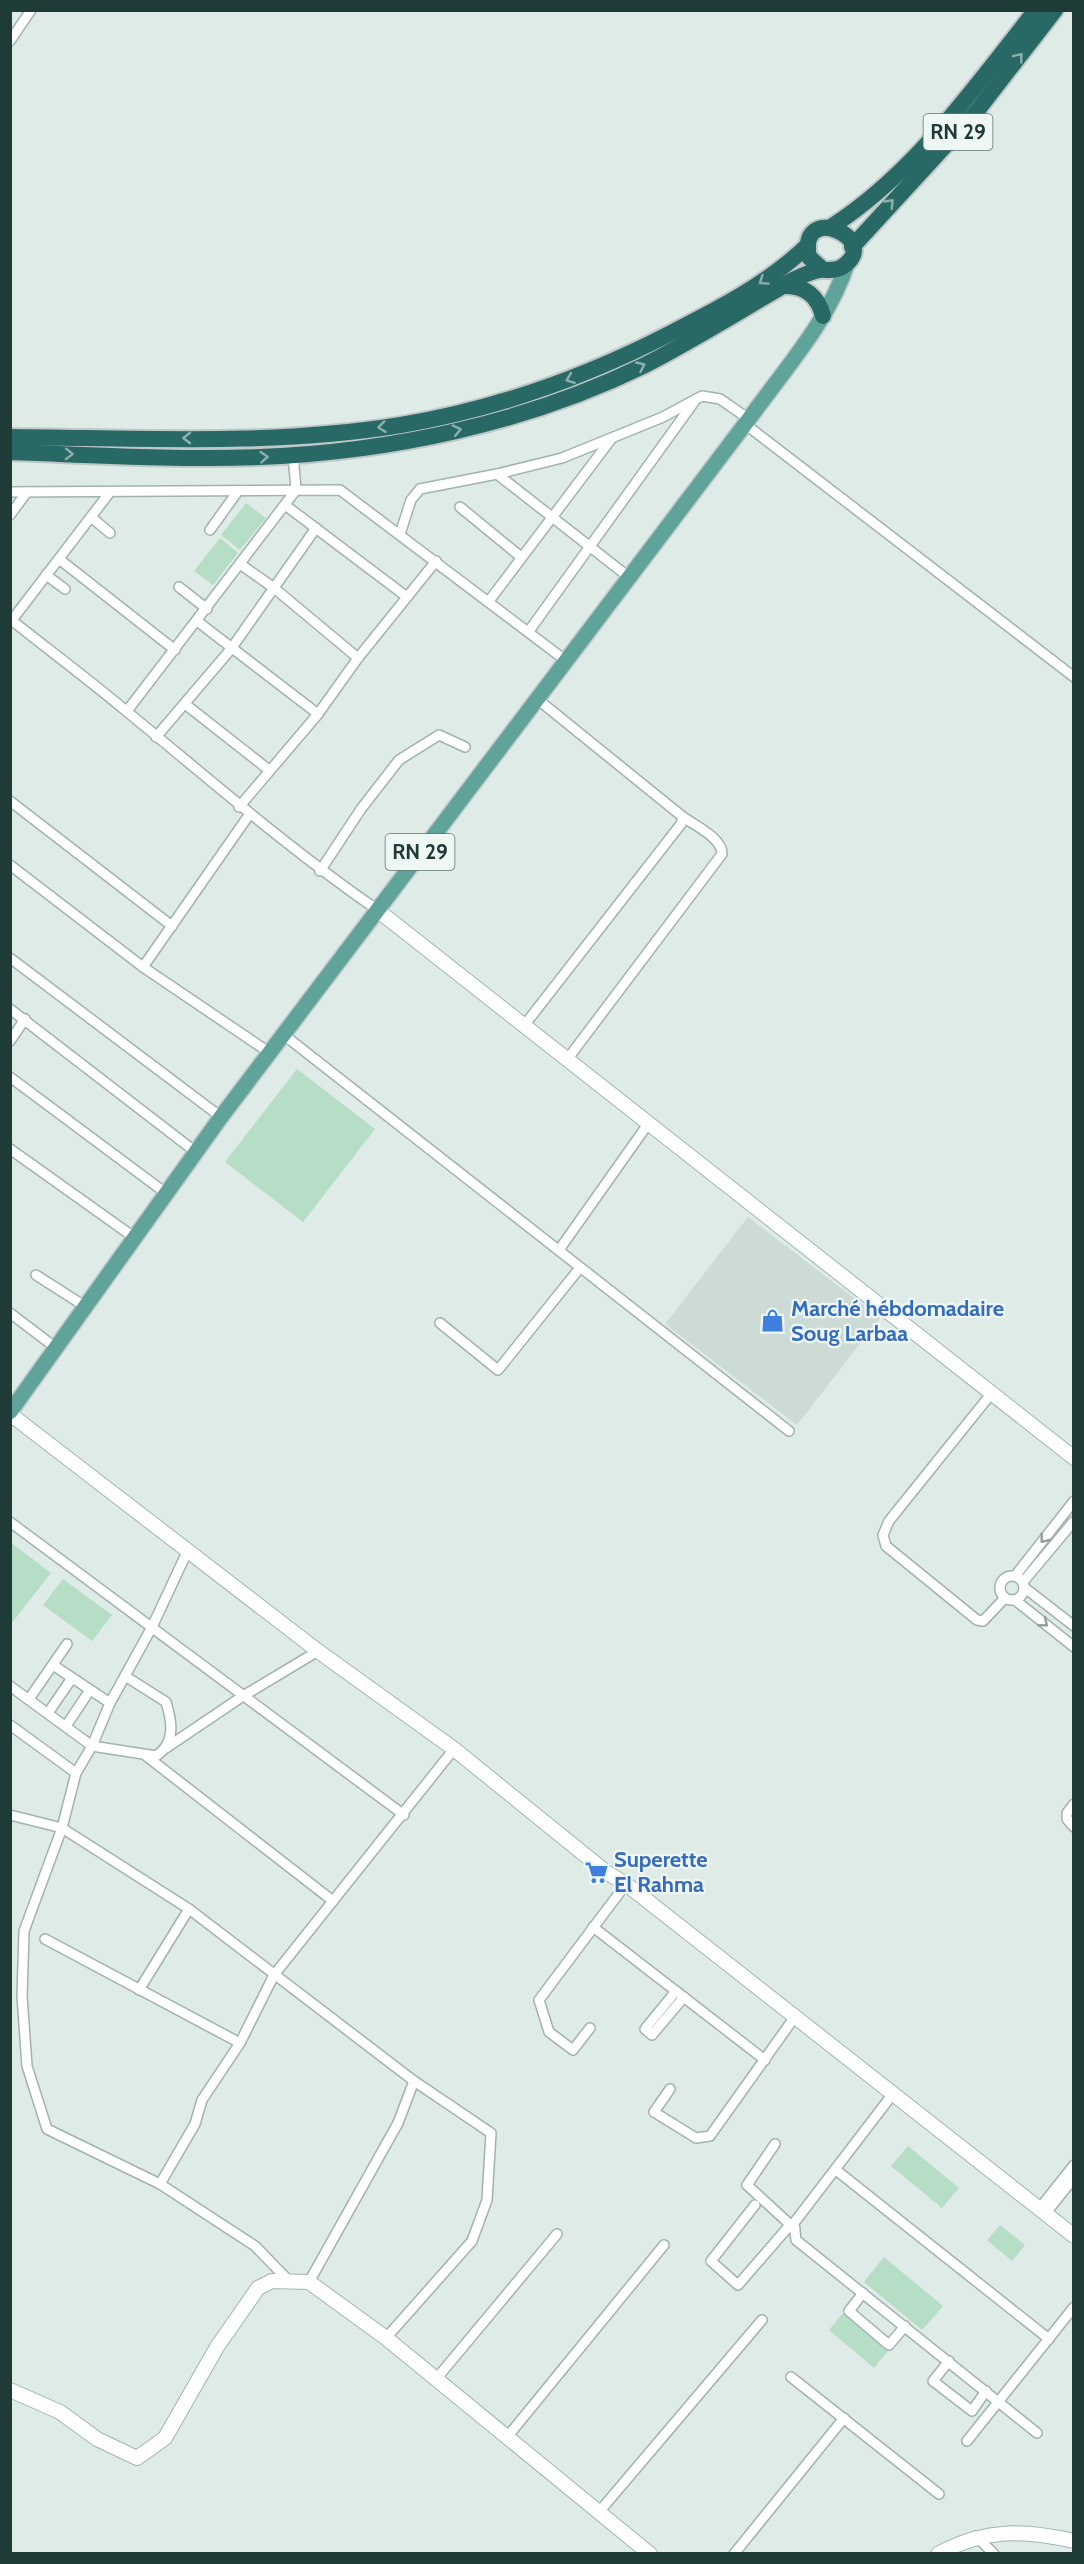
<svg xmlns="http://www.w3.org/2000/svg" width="1084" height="2564" font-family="Cabin,sans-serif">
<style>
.built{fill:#ccdbd6}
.green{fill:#b6ddc6}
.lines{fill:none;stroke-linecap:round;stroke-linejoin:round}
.street-casing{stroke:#a1b3af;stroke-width:12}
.secondary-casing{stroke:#9db7b1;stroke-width:16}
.primary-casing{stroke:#c0c8c7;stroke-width:18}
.highway-casing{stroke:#c0c8c7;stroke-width:20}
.street{stroke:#fff;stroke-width:9}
.secondary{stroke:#fff;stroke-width:14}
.primary{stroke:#60a39b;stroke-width:15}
.highway{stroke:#296965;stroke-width:16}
.oneway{stroke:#8cb0ac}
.oneway2{stroke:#8f9d9c}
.labels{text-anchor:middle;stroke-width:4.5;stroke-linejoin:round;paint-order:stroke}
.shield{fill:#eff7f4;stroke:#5d7370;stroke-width:1.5}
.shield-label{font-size:21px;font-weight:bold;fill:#1f3b38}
.shop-label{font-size:22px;font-weight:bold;fill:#366cbe;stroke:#eff7f4;text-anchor:start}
</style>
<rect width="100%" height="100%" fill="#deebe7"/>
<path class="built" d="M748,1217L880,1318L797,1425L665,1324Z"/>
<g class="green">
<path d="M246,503L266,518L240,550L221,535Z"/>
<path d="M220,538L238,553L213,585L194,571Z"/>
<path d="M297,1069L375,1129L303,1222L225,1162Z"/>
<path d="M10,1542L51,1573L11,1624H10Z"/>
<path d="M63,1579L112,1615L92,1641L43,1605Z"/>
<path d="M908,2146L959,2188L942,2208L891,2166Z"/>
<path d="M1000,2225L1025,2245L1012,2261L987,2240Z"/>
<path d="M884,2257L943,2306L922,2330L864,2282Z"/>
<path d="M843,2313L888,2351L874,2368L829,2330Z"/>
</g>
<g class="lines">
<defs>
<g id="street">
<path d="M10,41L31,10"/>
<path d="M745,424L1074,677"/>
<path d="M497,474L630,578"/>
<path d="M10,492L340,490L565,660"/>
<path d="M285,505L407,597"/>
<path d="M460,507L521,557"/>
<path d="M10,515L27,492"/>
<path d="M91,517L110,533"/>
<path d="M210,530L238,491"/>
<path d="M400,534L411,500L420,489L497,474L562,458L663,417L702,396L720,399L749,419"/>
<path d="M59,559L175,650"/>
<path d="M240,564L274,588L358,658"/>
<path d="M46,575L65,589"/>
<path d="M179,587L207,609"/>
<path d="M489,601L612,438"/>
<path d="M10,619C49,650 88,679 125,710C208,778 288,848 376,909"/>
<path d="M12,620L110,492"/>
<path d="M197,621L318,714"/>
<path d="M529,631L694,402"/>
<path d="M185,704L269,770"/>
<path d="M127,711L296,490L293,454"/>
<path d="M156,737L231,649L316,528"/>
<path d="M10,801L172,926"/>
<path d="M239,807L318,714L358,658L436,561"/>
<path d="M10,865L143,967L270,1053"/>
<path d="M320,871L361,809L399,760L439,735L465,747"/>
<path d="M10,958L221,1117"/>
<path d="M143,967L249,815"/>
<path d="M10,1009L197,1153"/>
<path d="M523,1027L681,824L683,817L536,698"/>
<path d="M284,1035L789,1431"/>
<path d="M10,1041L25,1019"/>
<path d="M566,1061L722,854C722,838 696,826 683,817"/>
<path d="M10,1077L167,1194"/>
<path d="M10,1149L135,1238"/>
<path d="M559,1250L648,1124"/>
<path d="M36,1275L86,1307"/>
<path d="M10,1313L56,1348"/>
<path d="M440,1323L498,1370L579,1269"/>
<path d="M991,1394L889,1521L883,1535L886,1546L977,1620L983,1621L1005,1598"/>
<path d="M10,1522L404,1815"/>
<path d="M188,1550L152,1627L110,1703L92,1746L76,1773L62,1828L24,1931L22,1996L27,2066L47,2129L160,2184L255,2246L289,2281"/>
<path d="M1015,1576L1074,1501"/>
<circle cx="1012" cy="1588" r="12"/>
<path d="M1023,1582L1074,1521"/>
<path d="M1025,1588L1074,1626"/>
<path d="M1015,1600L1074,1647"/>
<path d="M53,1665L110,1703"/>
<path d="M10,1686L92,1746L156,1756C176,1743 172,1721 166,1702L125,1676"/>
<path d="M29,1699L67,1644"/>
<path d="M48,1713L72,1678"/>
<path d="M10,1725L76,1773"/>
<path d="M66,1726L90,1690"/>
<path d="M166,1748L243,1696L318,1651"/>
<path d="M145,1755L333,1901"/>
<path d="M1074,1804L1067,1813V1819L1074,1827"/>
<path d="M10,1815L62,1828L189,1909L414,2081L491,2133L487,2200L472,2241L386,2338"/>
<path d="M593,1927L765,2060"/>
<path d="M45,1939L240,2043"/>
<path d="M139,1990L189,1909"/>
<path d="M676,1991L645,2029L652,2035L684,1997"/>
<path d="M590,2028L573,2050L549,2032L539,2000L626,1884"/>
<path d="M670,2089L654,2112L696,2138L710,2136L794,2018"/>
<path d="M892,2095L794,2223L796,2240L1037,2433"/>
<path d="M775,2144L747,2185L795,2229"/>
<path d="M836,2170L1049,2339"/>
<path d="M160,2184L195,2124L202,2100L240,2043L274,1975L454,1749"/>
<path d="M755,2205L711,2261L738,2285L790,2225"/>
<path d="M1039,2209L1074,2165"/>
<path d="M1045,2214L1074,2178"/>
<path d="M309,2282L398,2123L414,2081"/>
<path d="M863,2293L849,2311L889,2345L905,2326"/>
<path d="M949,2361L933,2381L972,2411L986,2391"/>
<path d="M791,2377L939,2494"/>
<path d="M437,2378L557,2234"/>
<path d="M508,2436L664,2245"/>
<path d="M967,2441L1074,2307"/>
<path d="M599,2512L762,2320"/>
<path d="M976,2536L994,2554"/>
<path d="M734,2554L844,2418"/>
</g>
<g id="secondary">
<path d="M376,909L1074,1458"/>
<path d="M10,1414L318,1651L454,1749L606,1872L626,1884L1074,2236"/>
<path d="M10,2390L60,2412L97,2439L137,2458L165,2438L217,2347L258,2288L272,2281L309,2282L386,2338L650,2554"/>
<path d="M938,2554C985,2528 1023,2530 1074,2541"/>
</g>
<path id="primary" d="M10,1412L221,1117L749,419C784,370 830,320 848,261"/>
<g id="highway">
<path d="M831,227C915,173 974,88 1036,10"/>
<path d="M852,247L976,112L1055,10"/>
<path d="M784,286C804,285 818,296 823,316"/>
<path d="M10,437C140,438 272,446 401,425C496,409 586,377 671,333C720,308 769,283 808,245"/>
<path d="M10,452C93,455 177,460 260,457C390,452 526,423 643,366C694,340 743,309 793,280C801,276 810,272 819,270C827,269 834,272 842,267C885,240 797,200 809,257L822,269"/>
</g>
</defs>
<use href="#street" class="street-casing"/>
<use href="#secondary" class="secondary-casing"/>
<use href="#primary" class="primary-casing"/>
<use href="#highway" class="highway-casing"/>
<use href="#street" class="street"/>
<use href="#secondary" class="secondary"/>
<use href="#primary" class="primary"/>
<use href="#highway" class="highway"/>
</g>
<defs><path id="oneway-chevron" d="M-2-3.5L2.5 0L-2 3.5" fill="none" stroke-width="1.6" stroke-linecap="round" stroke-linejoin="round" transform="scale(1.5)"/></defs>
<g class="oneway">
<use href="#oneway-chevron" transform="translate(1019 57) rotate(-52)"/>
<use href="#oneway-chevron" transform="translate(890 203) rotate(-46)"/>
<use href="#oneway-chevron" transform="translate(763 281) rotate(145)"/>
<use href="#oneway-chevron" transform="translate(641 366) rotate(-25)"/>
<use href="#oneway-chevron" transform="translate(570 379) rotate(160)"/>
<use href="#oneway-chevron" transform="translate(382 427) rotate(173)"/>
<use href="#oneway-chevron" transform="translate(457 430) rotate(-13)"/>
<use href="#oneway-chevron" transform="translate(187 438) rotate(-180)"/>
<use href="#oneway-chevron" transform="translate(69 454) rotate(2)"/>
<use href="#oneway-chevron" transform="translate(264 457) rotate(-4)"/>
</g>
<g class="oneway2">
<use href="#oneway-chevron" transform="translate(1044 1539) rotate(128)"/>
<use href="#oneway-chevron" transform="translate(1044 1623) rotate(39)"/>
</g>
<defs>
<symbol id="shop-bare" viewBox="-9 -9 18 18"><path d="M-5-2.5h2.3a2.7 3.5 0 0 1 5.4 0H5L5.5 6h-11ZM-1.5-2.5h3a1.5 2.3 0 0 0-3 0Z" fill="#3f7fe0" stroke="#eff7f4" stroke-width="2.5" paint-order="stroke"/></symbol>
<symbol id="supermarket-bare" viewBox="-9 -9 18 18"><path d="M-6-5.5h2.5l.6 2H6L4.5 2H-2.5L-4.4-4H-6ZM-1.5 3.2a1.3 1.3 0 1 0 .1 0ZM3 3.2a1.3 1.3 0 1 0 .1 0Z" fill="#3f7fe0" stroke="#eff7f4" stroke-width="2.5" paint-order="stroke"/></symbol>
</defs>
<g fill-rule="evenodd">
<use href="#shop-bare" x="756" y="1304" width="33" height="33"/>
<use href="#supermarket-bare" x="580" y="1856" width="33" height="33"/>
</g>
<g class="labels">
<g class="shield">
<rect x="923.5" y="114" width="69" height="36" rx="4.5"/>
<rect x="385.5" y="834" width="69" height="36" rx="4.5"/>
</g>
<g class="shield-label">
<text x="958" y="139">RN 29</text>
<text x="420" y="859">RN 29</text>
</g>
<g class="shop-label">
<text x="791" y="1316">Marché hébdomadaire<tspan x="791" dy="25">Soug Larbaa</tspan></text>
<text x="614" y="1867">Superette<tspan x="614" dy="25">El Rahma</tspan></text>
</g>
</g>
<rect width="1084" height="2564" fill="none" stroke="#1f3b38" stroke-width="24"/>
</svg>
